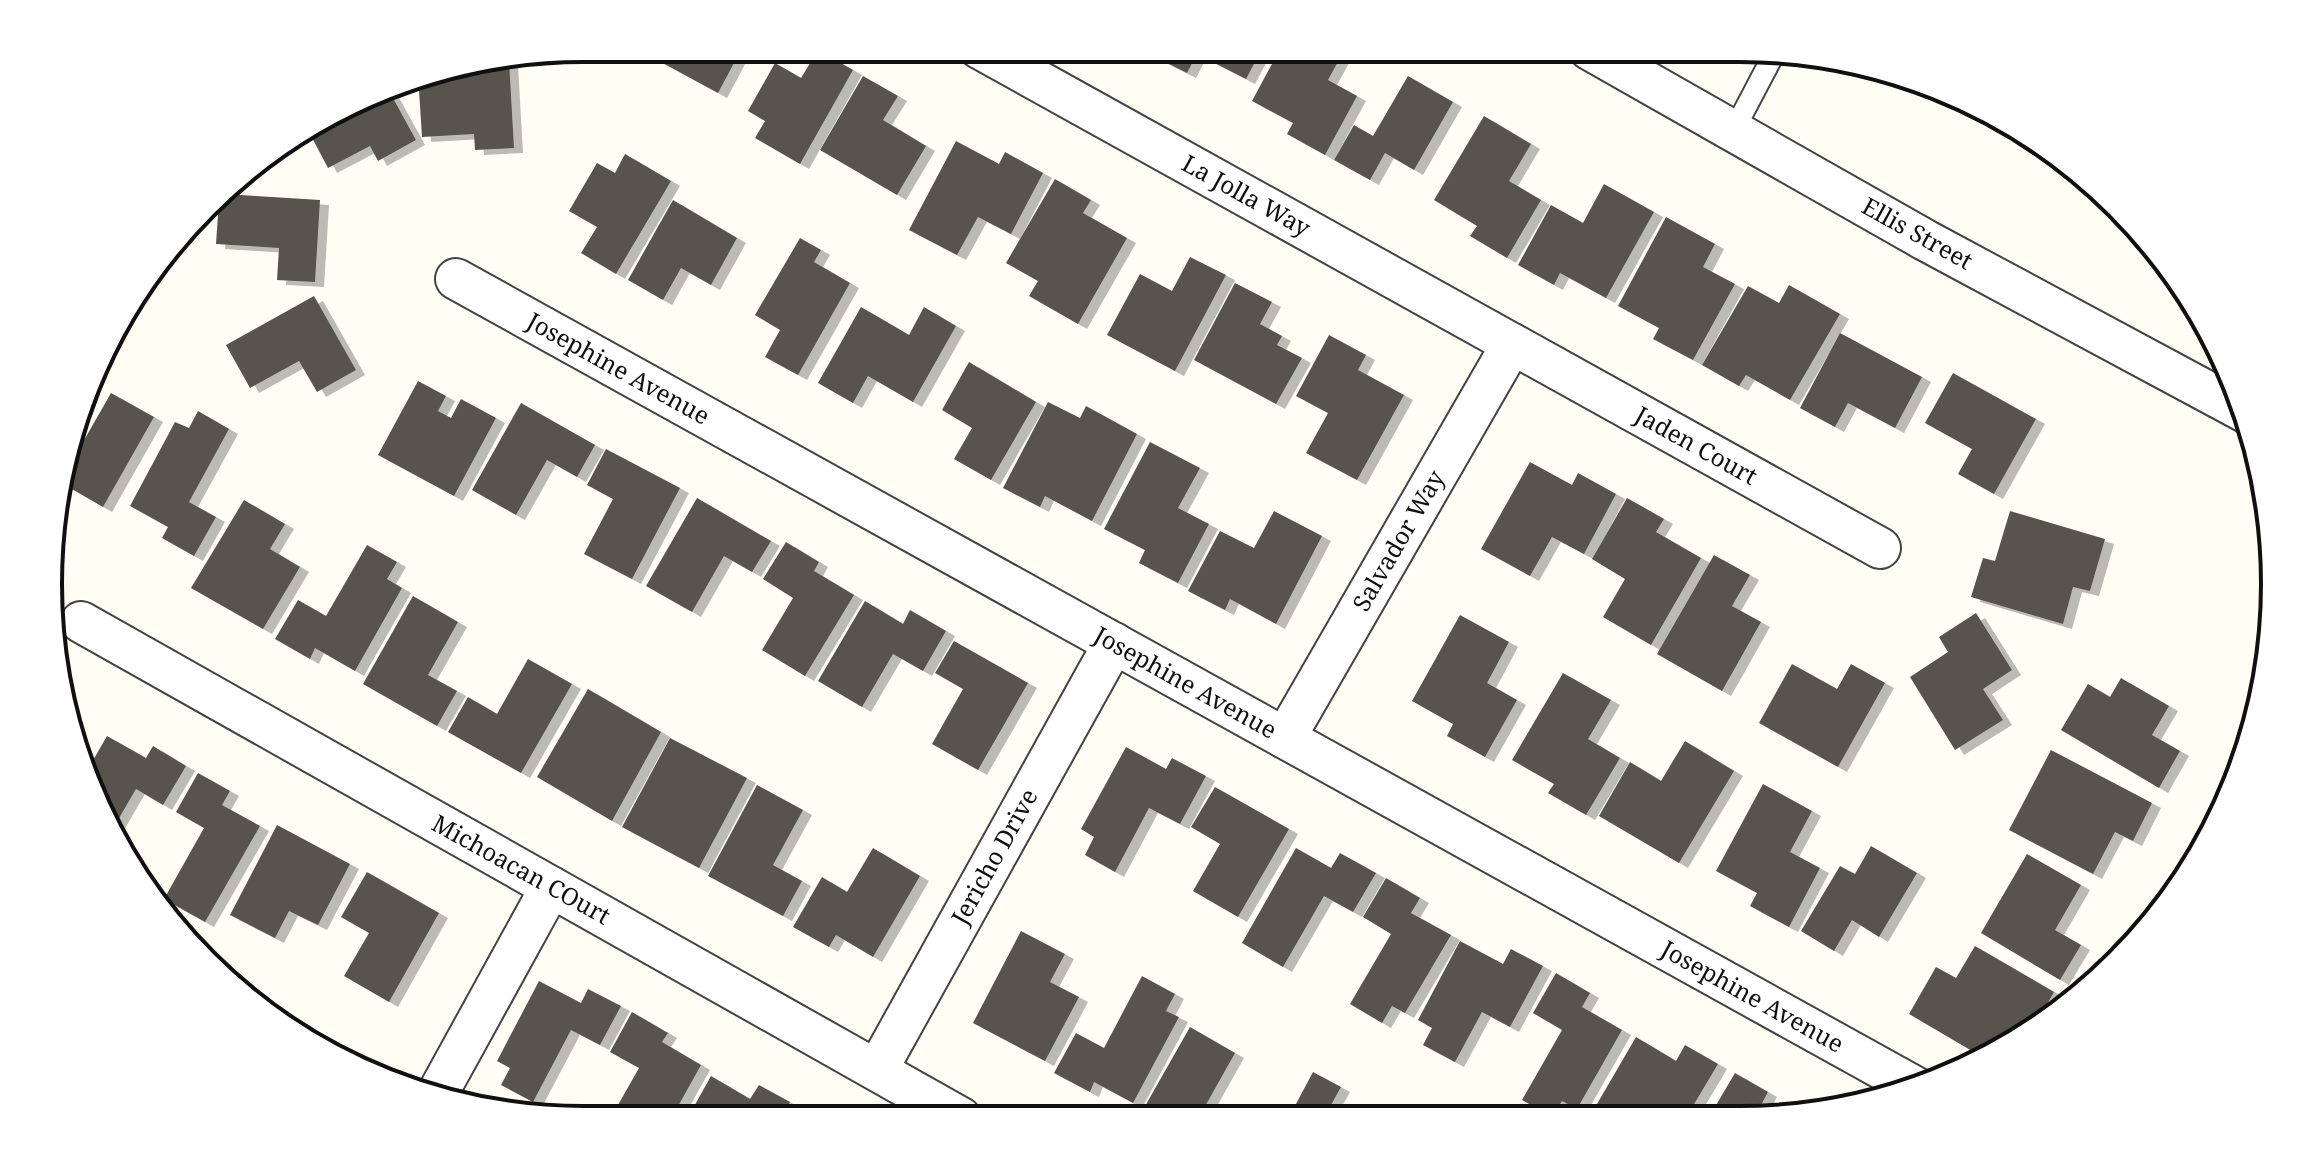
<svg xmlns="http://www.w3.org/2000/svg" width="2323" height="1168" font-family="'Noto Serif',serif">
<style>
.building{fill:#59524d;filter:url(#shadow)}
.lines{fill:none;stroke-linecap:round;stroke-linejoin:round}
.lane-casing{stroke:#434343;stroke-width:24}
.street-casing{stroke:#434343;stroke-width:44}
.lane{stroke:#fff;stroke-width:20}
.street{stroke:#fff;stroke-width:40}
.labels{text-anchor:middle;stroke-width:8;stroke-linejoin:round;paint-order:stroke}
.street-label{font-size:24px;fill:#101010;stroke:#fff}
.rim{fill:none;stroke:#101010;stroke-width:4}
</style>
<defs>
<filter id="shadow"><feDropShadow dx="9" dy="5" stdDeviation="0" flood-color="#0004"/></filter>
</defs>
<rect width="100%" height="100%" fill="#fffdf4"/>
<g class="building">
<path d="M635,48H742L718,93Z"/>
<path d="M1157,49H1262L1246,79L1197,54L1187,73L1153,56Z"/>
<path d="M1280,49H1345L1328,80L1357,96L1325,155L1287,134L1293,123L1252,101Z"/>
<path d="M818,50L853,70L800,164L755,138L765,121L748,111L775,63L801,78Z"/>
<path d="M509,60L514,148L475,150L474,134L422,137L418,75Z"/>
<path d="M863,76L898,96L883,120L926,146L897,195L820,150Z"/>
<path d="M1408,76L1453,102L1414,170L1385,153L1370,180L1334,160L1354,125L1373,136Z"/>
<path d="M388,89L416,140L378,161L370,146L328,168L309,132Z"/>
<path d="M1484,116L1531,144L1509,181L1541,200L1507,258L1470,236L1477,226L1434,200Z"/>
<path d="M956,141L999,164L1005,152L1043,173L1011,234L978,217L957,255L909,230Z"/>
<path d="M625,154L671,181L616,274L581,253L597,227L569,211L597,163L615,173Z"/>
<path d="M1055,179L1091,200L1083,213L1127,238L1078,324L1029,296L1038,281L1006,263Z"/>
<path d="M1604,184L1654,212L1606,298L1560,273L1554,285L1518,265L1551,205L1583,223Z"/>
<path d="M225,194L320,200L315,282L277,280L279,248L216,244L219,200Z"/>
<path d="M673,200L737,238L711,285L681,268L663,300L628,280Z"/>
<path d="M1666,217L1715,244L1703,267L1735,284L1693,360L1653,339L1659,328L1618,306Z"/>
<path d="M800,238L821,250L814,262L850,283L798,375L765,357L780,330L755,315Z"/>
<path d="M1190,257L1226,275L1175,371L1107,335L1140,274L1172,291Z"/>
<path d="M1235,283L1272,302L1260,324L1282,336L1277,345L1302,358L1276,404L1194,360Z"/>
<path d="M1789,285L1840,314L1790,400L1746,375L1739,386L1702,365L1748,286L1779,303Z"/>
<path d="M314,296L356,370L317,392L299,361L250,388L226,345Z"/>
<path d="M861,307L909,335L924,307L956,326L913,402L868,376L853,403L818,383Z"/>
<path d="M1840,333L1922,377L1895,428L1848,403L1835,427L1800,408Z"/>
<path d="M1329,335L1366,355L1358,370L1404,395L1357,480L1306,453L1328,413L1296,396Z"/>
<path d="M969,362L1036,402L991,480L954,459L972,428L942,410Z"/>
<path d="M1953,373L2036,419L1994,494L1958,474L1972,449L1925,423Z"/>
<path d="M418,381L446,396L438,411L451,418L461,399L496,418L454,496L378,455Z"/>
<path d="M111,393L154,417L103,507L58,481V479L69,443L79,449Z"/>
<path d="M1048,402L1080,418L1086,406L1137,434L1092,521L1045,496L1040,507L1003,488Z"/>
<path d="M521,403L595,445L577,477L547,460L516,515L472,490Z"/>
<path d="M198,411L229,429L189,502L216,517L194,556L162,538L168,527L130,506L175,422L189,428Z"/>
<path d="M1150,442L1200,468L1178,508L1209,524L1178,583L1139,563L1145,550L1104,529Z"/>
<path d="M606,449L680,488L632,579L584,554L613,499L587,485Z"/>
<path d="M1530,462L1572,485L1578,473L1616,494L1584,554L1552,537L1530,576L1481,549Z"/>
<path d="M697,498L771,541L752,572L724,556L692,612L646,586Z"/>
<path d="M1627,498L1664,519L1656,532L1701,558L1651,645L1603,617L1625,579L1592,559Z"/>
<path d="M244,500L285,524L270,549L300,567L263,629L191,588Z"/>
<path d="M1274,511L1322,536L1276,624L1230,599L1225,610L1188,591L1220,531L1254,548Z"/>
<path d="M2010,511L2105,539L2090,591L2073,587L2063,624L1971,597L1983,558L1995,561Z"/>
<path d="M786,542L819,562L814,571L854,595L805,676L762,650L793,598L763,579Z"/>
<path d="M367,545L397,562L387,579L402,588L355,671L315,648L310,659L275,639L298,600L326,616Z"/>
<path d="M1714,555L1750,575L1732,606L1761,622L1722,691L1657,654Z"/>
<path d="M413,596L458,622L428,675L457,691L437,726L363,684Z"/>
<path d="M865,601L903,624L910,610L946,631L923,671L893,654L862,707L818,681Z"/>
<path d="M1976,613L2012,670L1983,689L2003,720L1955,750L1910,677L1948,652L1939,637Z"/>
<path d="M1460,615L1509,642L1487,683L1517,700L1485,757L1447,736L1453,724L1412,701Z"/>
<path d="M954,641L1028,683L978,770L932,744L963,689L935,673Z"/>
<path d="M528,659L572,684L521,773L448,732L468,697L497,714Z"/>
<path d="M1792,664L1837,689L1851,664L1885,683L1838,767L1759,723Z"/>
<path d="M1563,673L1611,700L1588,739L1620,758L1586,815L1548,793L1554,784L1512,760Z"/>
<path d="M2121,678L2169,706L2152,735L2180,751L2159,788L2061,730L2088,684L2110,697Z"/>
<path d="M588,689L661,732L612,821L537,777Z"/>
<path d="M107,736L146,758L153,746L186,766L163,805L136,789L111,832L103,821L88,769Z"/>
<path d="M670,738L747,778L699,868L622,827Z"/>
<path d="M1685,741L1734,771L1679,863L1599,816L1630,762L1661,781Z"/>
<path d="M1126,747L1166,769L1172,758L1206,776L1180,824L1149,808L1115,872L1085,855L1094,837L1081,829Z"/>
<path d="M2051,750L2152,803L2133,841L2115,832L2093,874L2009,830Z"/>
<path d="M198,773L230,791L222,805L260,826L205,922L164,899L204,828L176,812Z"/>
<path d="M1763,784L1812,811L1790,852L1820,868L1789,927L1750,906L1757,893L1716,871Z"/>
<path d="M757,785L803,810L773,865L802,881L783,916L708,876Z"/>
<path d="M1215,787L1289,829L1238,917L1193,891L1220,844L1191,827Z"/>
<path d="M277,825L350,864L318,925L289,911L275,938L230,915Z"/>
<path d="M1871,846L1917,873L1879,937L1852,920L1834,951L1801,931L1840,866L1855,874Z"/>
<path d="M873,848L920,876L873,957L836,935L829,947L793,927L822,877L847,892Z"/>
<path d="M1296,848L1331,868L1340,853L1376,873L1353,912L1324,896L1283,967L1242,943Z"/>
<path d="M2027,854L2081,885L2055,930L2081,945L2060,980L1981,933Z"/>
<path d="M367,872L439,913L389,1002L344,976L369,933L341,917Z"/>
<path d="M1386,878L1420,898L1411,913L1451,935L1405,1013L1392,1006L1382,1023L1350,1004L1391,934L1363,917Z"/>
<path d="M1021,931L1065,954L1050,982L1079,997L1045,1061L973,1023Z"/>
<path d="M1460,941L1503,964L1511,949L1543,966L1510,1027L1482,1012L1455,1062L1423,1045L1432,1028L1418,1020Z"/>
<path d="M1975,946L2054,992L2031,1032L2018,1025L2006,1046L1984,1058L1909,1014L1936,967L1956,978Z"/>
<path d="M1556,973L1590,993L1582,1007L1622,1030L1577,1109L1562,1101L1553,1116H1550L1522,1100L1562,1030L1533,1013Z"/>
<path d="M1142,976L1175,994L1166,1011L1179,1017L1133,1103L1094,1082L1090,1092L1054,1073L1076,1033L1104,1048Z"/>
<path d="M539,981L581,1003L588,989L621,1006L600,1045L571,1030L533,1102L501,1085L510,1068L497,1061Z"/>
<path d="M632,1012L668,1033L662,1042L701,1065L671,1119H610L639,1068L610,1052Z"/>
<path d="M1190,1027L1235,1053L1203,1110L1215,1117H1144L1140,1115Z"/>
<path d="M1636,1037L1676,1061L1685,1045L1718,1064L1687,1116H1590Z"/>
<path d="M1313,1072L1341,1087L1331,1105L1348,1114L1347,1117H1289Z"/>
<path d="M1735,1073L1768,1092L1760,1107L1774,1116H1719L1712,1112Z"/>
<path d="M711,1076L750,1099L759,1085L790,1102L781,1118L687,1119Z"/>
<path d="M803,1109L820,1118H798Z"/>
</g>
<g class="lines">
<defs>
<path id="lane" d="M1734,130L1776,50"/>
<g id="street">
<path d="M979,48L1880,548"/>
<path d="M1589,49L1925,240L2247,413"/>
<path d="M456,279L1915,1087"/>
<path d="M81,622L961,1118"/>
<path d="M1285,738L1512,344"/>
<path d="M877,1070L1114,643"/>
<path d="M435,1098L551,887"/>
</g>
</defs>
<use href="#lane" class="lane-casing"/>
<use href="#street" class="street-casing"/>
<use href="#lane" class="lane"/>
<use href="#street" class="street"/>
</g>
<g class="labels">
<g class="street-label">
<text transform="translate(1246 196) rotate(29)" y="8">La Jolla Way</text>
<text transform="translate(1917 234) rotate(29)" y="8">Ellis Street</text>
<text transform="translate(618 369) rotate(29)" y="8">Josephine Avenue</text>
<text transform="translate(1696 446) rotate(29)" y="8">Jaden Court</text>
<text transform="translate(1399 541) rotate(-60)" y="8">Salvador Way</text>
<text transform="translate(1185 683) rotate(29)" y="8">Josephine Avenue</text>
<text transform="translate(995 857) rotate(-61)" y="8">Jericho Drive</text>
<text transform="translate(521 870) rotate(29)" y="8">Michoacan COurt</text>
<text transform="translate(1752 997) rotate(29)" y="8">Josephine Avenue</text>
</g>
</g>
<path d="M0 0H2323V1168H0ZM584 62H1739A522 522 0 0 1 2261 584V584A522 522 0 0 1 1739 1106H584A522 522 0 0 1 62 584V584A522 522 0 0 1 584 62Z" fill="#fff" fill-rule="evenodd"/>
<path class="rim" d="M584 62H1739A522 522 0 0 1 2261 584V584A522 522 0 0 1 1739 1106H584A522 522 0 0 1 62 584V584A522 522 0 0 1 584 62Z"/>
</svg>
